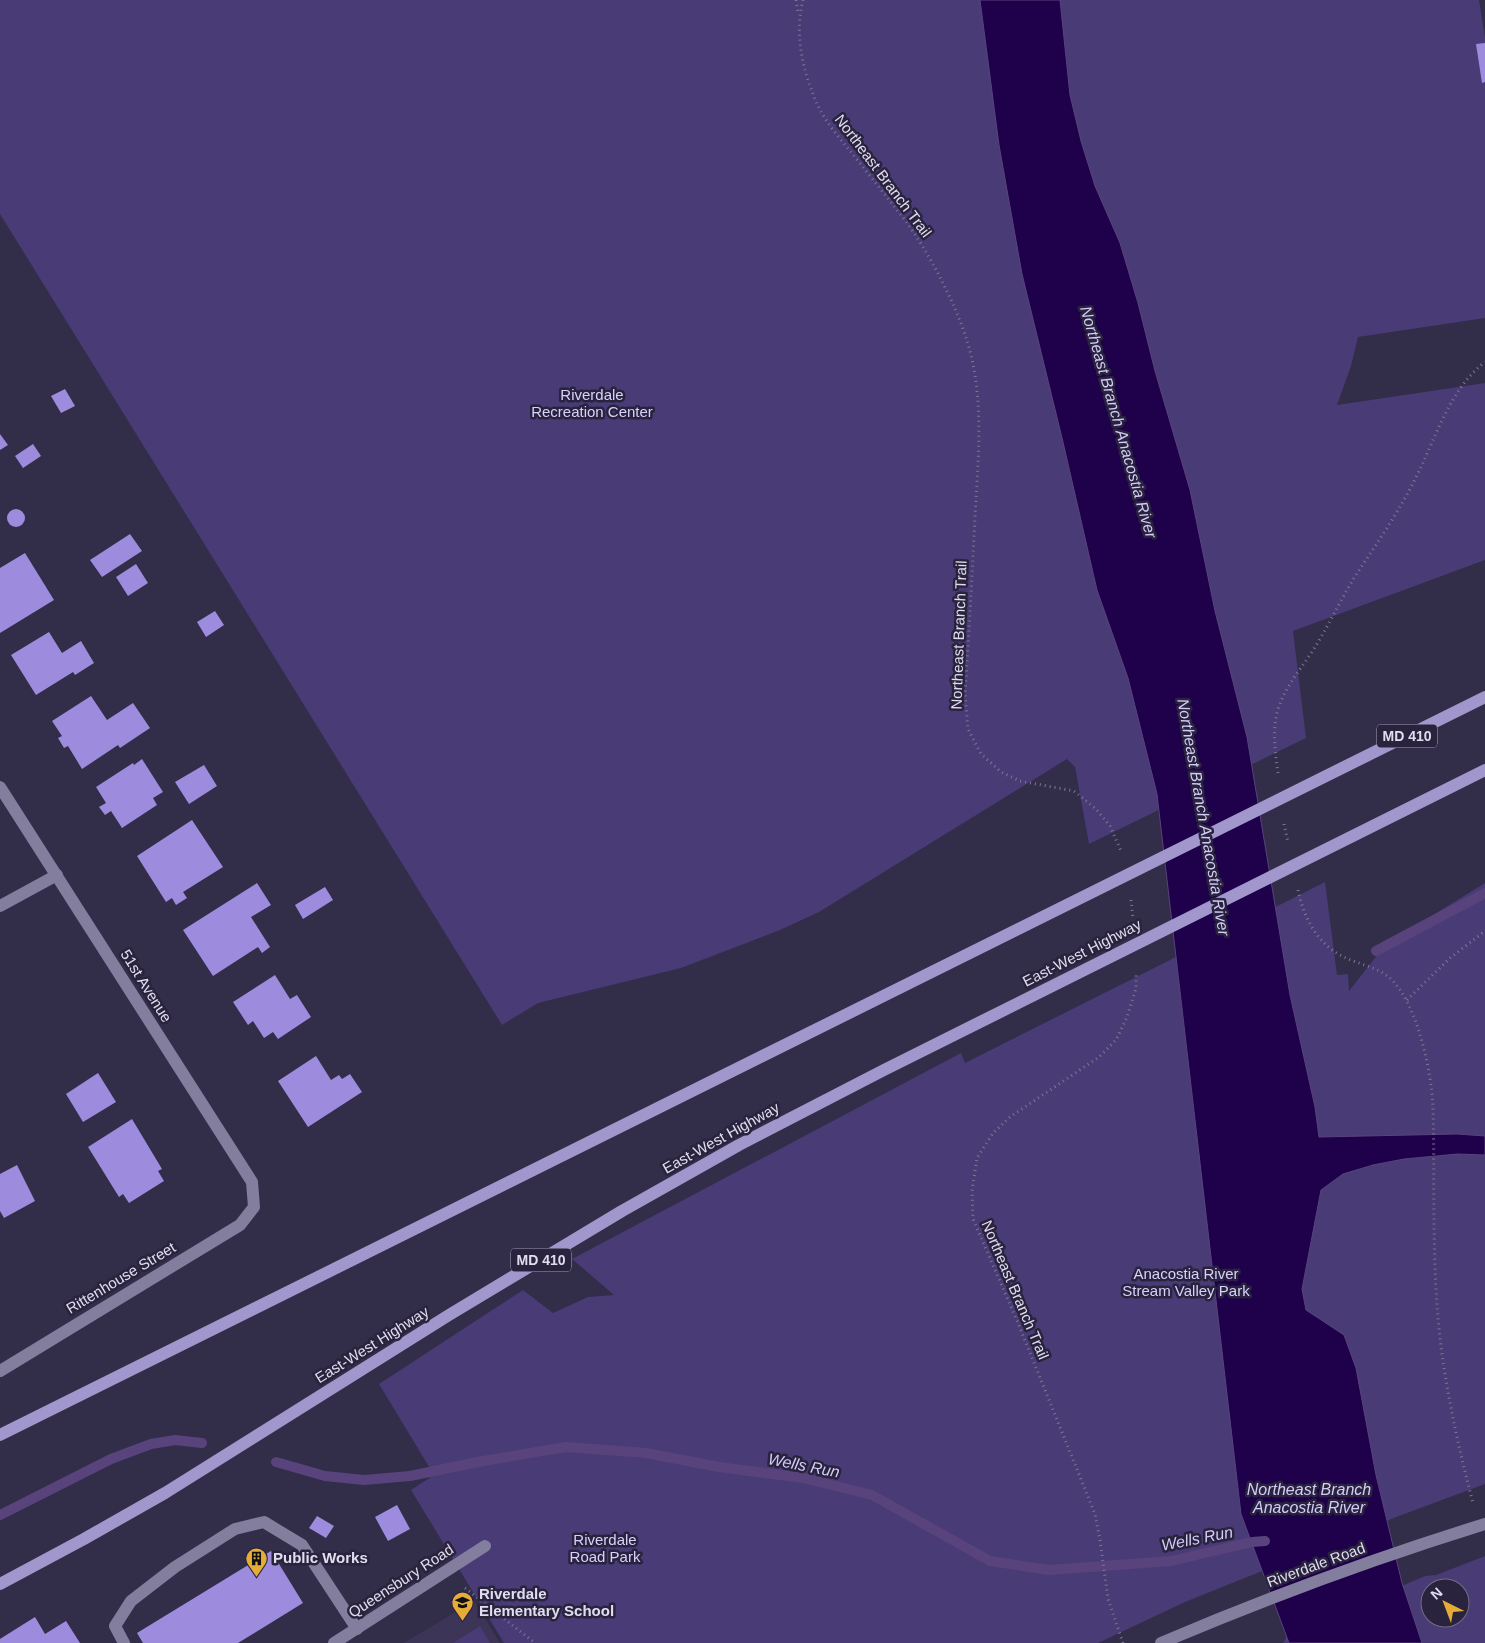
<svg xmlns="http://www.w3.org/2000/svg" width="1485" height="1643" font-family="Helvetica,sans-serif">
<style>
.built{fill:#3c3558}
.green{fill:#493b76;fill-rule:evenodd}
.water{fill:#1f014b;stroke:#59437c}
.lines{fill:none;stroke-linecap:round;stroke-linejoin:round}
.stream{stroke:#59437c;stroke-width:10}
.building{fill:#9d8cde}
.path{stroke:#7c7890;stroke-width:3;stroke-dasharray:1 4;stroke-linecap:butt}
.lane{stroke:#837d9e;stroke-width:12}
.street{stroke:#837d9e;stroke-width:12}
.secondary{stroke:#837d9e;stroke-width:12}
.primary{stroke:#a197cd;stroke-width:12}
.labels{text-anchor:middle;stroke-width:5;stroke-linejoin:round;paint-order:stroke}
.shield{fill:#29233e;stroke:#a9a5ba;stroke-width:1}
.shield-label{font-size:14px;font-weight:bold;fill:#e0ddef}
.street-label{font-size:15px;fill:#e0ddef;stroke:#29233e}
.park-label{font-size:15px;fill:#d8d1fd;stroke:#29233e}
.poi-label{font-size:15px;font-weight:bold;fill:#e0ddef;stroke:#29233e;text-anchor:start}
.water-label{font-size:16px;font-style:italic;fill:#d3ccf8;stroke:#29233e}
</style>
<rect width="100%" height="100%" fill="#322d49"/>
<path class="built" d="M474,1601L500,1643H404Z"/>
<g class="green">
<path d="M0,0H1479L1485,37V318L1358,337L1351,366L1337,405L1485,383V560L1293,631L1306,738L1089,844L1075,767L1067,759L819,912L780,930L681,968L538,1003L502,1025L0,214Z"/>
<path d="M1325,882L1337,975L1348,974L1349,991L1386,944L1485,883V1484L1399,1516L1185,1602L1098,1643H504L411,1490L434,1475L379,1384L523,1290L553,1313L588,1297L614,1295L572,1259L961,1053L965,1063Z"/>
<path d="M1485,1556V1643H1283L1288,1635L1425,1576L1436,1575ZM1430,1588H1460V1618H1430Z"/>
<path d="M480,1626L490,1643H453Z"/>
</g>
<path class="water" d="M980,0H1060L1070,95L1081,141L1095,186L1120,243L1138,303L1155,371L1190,490L1215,611L1247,737L1290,995L1315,1107L1319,1137L1457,1134L1485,1136V1155L1458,1154L1404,1159L1373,1165L1343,1174L1321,1190L1302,1289L1306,1310L1344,1335L1356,1368L1376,1475L1402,1583L1422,1643H1289L1241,1514L1157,794L1128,678L1097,590L1063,442L1022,274L999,145Z"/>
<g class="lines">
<g class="stream">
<path d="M1376,951L1485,893"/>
<path d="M276,1462L325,1476L364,1480L410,1476L483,1461L566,1447L646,1453L719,1467L803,1478L872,1495L990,1561L1049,1570L1171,1561L1252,1542L1265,1541"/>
<path d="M0,1515L111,1459L151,1444L175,1440L202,1443"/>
</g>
</g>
<g class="building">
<path d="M1485,43V82L1482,83L1476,44Z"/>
<path d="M65,389L75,406L61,413L51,396Z"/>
<path d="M0,434L8,445L0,450Z"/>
<path d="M33,444L41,456L23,468L15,456Z"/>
<circle cx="16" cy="518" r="9"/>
<path d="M130,534L142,551L102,577L90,560Z"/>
<path d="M25,553L54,600L0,633V568Z"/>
<path d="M136,564L148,583L128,596L116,577Z"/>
<path d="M215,611L224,625L206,637L197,622Z"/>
<path d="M49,632L62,653L81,641L94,663L75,675L73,672L36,695L11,655Z"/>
<path d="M91,696L107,720L133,703L150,728L120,748L118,745L82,769L68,746L64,748L58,738L62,736L52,721Z"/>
<path d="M142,759L163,792L153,798L157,805L122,828L111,811L105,815L99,807L106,803L96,787L133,763L134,765Z"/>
<path d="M204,765L217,786L189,804L175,782Z"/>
<path d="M192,820L223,867L183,892L187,898L176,905L172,898L166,902L137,856Z"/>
<path d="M257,883L271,905L251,917L270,947L262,953L258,947L213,976L183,930Z"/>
<path d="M325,887L333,900L303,919L295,905Z"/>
<path d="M275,975L290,999L297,995L311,1017L278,1039L273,1032L264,1038L253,1021L248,1025L233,1002Z"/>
<path d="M316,1056L331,1080L339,1075L342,1079L350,1074L362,1092L308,1127L278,1081Z"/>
<path d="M98,1073L116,1102L83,1122L66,1094Z"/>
<path d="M132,1119L162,1169L158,1171L164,1181L129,1203L123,1194L119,1197L88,1147Z"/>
<path d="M17,1165L35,1201L4,1218L0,1211V1174Z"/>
<path d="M397,1505L410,1529L388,1541L375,1517Z"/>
<path d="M317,1516L334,1526L326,1538L309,1528Z"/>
<path d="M271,1551L303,1603L238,1643H143L137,1633Z"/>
<path d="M35,1617L45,1634L66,1621L80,1643H0V1639Z"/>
</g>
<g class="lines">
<g class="path">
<path d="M796,0L798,14"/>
<path d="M803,0C794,35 803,73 818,106C826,122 839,138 851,152C869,175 887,197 905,220C928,251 956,304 967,341C985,397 978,459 975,517C972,576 969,635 965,694L968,729L981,754L1001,772L1020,781L1074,791L1096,809L1110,826L1121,851"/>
<path d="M1278,773C1275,752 1272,729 1278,709C1286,685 1302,668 1315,647C1329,625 1340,601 1354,578C1377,543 1401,509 1419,471C1437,434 1451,388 1485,362"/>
<path d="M1284,824L1288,842"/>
<path d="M1298,890C1304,918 1317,944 1344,957C1360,965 1379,967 1392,980C1418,1007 1431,1070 1433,1106C1435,1188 1431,1273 1442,1354C1449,1404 1460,1454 1473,1503"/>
<path d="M1131,900L1133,919"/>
<path d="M1407,1000L1450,958L1485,931"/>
<path d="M465,1588L535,1643"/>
<path d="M1123,1643L1108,1599L1100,1540L1095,1514L1018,1323L973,1219L972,1191L977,1158L993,1133L1010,1117L1099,1057L1116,1040L1127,1017L1136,988V972"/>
</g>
<path class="lane" d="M124,1643L115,1626L131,1601L175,1567L235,1529L264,1522L302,1545L357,1629"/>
<g class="street">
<path d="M0,787L252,1182L254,1207L240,1225L0,1371"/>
<path d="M0,906L57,875"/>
<path d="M334,1643L485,1546"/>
</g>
<path class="secondary" d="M1161,1643C1267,1598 1375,1558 1485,1524"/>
<g class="primary">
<path d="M0,1435L1485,697"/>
<path d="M0,1584L84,1539L165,1493L449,1315L622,1211L739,1145L884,1070L1485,770"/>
</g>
</g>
<defs>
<symbol id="building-pin" viewBox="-11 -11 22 30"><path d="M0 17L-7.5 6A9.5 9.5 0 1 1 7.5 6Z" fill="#e5ad35" stroke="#29233e"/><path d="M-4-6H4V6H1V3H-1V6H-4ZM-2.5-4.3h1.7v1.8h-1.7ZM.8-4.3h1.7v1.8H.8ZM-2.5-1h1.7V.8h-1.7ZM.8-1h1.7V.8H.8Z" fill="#111"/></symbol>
<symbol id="school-pin" viewBox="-11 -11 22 30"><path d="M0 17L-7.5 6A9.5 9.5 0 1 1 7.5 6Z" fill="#e5ad35" stroke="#29233e"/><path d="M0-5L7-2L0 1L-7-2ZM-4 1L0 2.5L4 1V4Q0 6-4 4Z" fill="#111"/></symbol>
</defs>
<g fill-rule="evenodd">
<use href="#building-pin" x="244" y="1546" width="25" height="34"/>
<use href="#school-pin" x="450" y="1590" width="25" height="34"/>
</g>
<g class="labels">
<g class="shield">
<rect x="1377" y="724.5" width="60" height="23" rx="4"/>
<rect x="511" y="1248.5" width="60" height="23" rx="4"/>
</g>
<g class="shield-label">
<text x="1407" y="741">MD 410</text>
<text x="541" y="1265">MD 410</text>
</g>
<g class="street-label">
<text transform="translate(883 176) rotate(53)" y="5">Northeast Branch Trail</text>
<text transform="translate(959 635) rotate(-88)" y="5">Northeast Branch Trail</text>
<text transform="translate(1082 953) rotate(-27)" y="5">East-West Highway</text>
<text transform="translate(146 986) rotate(58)" y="5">51st Avenue</text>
<text transform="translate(721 1138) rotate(-29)" y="5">East-West Highway</text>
<text transform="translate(121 1278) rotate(-31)" y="5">Rittenhouse Street</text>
<text transform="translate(1015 1290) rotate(67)" y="5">Northeast Branch Trail</text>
<text transform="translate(372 1345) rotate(-32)" y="5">East-West Highway</text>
<text transform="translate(1316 1565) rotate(-20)" y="5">Riverdale Road</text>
<text transform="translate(401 1581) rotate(-33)" y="5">Queensbury Road</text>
</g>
<g class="park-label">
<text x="592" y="400">Riverdale<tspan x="592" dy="17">Recreation Center</tspan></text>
<text x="1186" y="1279">Anacostia River<tspan x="1186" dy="17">Stream Valley Park</tspan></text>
<text x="605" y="1545">Riverdale<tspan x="605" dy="17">Road Park</tspan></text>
</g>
<g class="poi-label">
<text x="273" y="1563">Public Works</text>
<text x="479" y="1599">Riverdale<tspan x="479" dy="17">Elementary School</tspan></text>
</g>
<g class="water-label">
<text transform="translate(1119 422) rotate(74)" y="6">Northeast Branch Anacostia River</text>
<text transform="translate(1204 817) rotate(80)" y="6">Northeast Branch Anacostia River</text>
<text transform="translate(804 1465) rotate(11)" y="6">Wells Run</text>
<text x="1309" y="1495">Northeast Branch<tspan x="1309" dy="18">Anacostia River</tspan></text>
<text transform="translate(1197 1538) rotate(-11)" y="6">Wells Run</text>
</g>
</g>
<g transform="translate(1445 1603) rotate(318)"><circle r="24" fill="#29233e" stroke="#726d85"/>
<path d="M0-4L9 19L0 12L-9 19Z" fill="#e5ad35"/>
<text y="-8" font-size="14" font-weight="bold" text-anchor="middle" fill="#e0ddef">N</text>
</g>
</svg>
